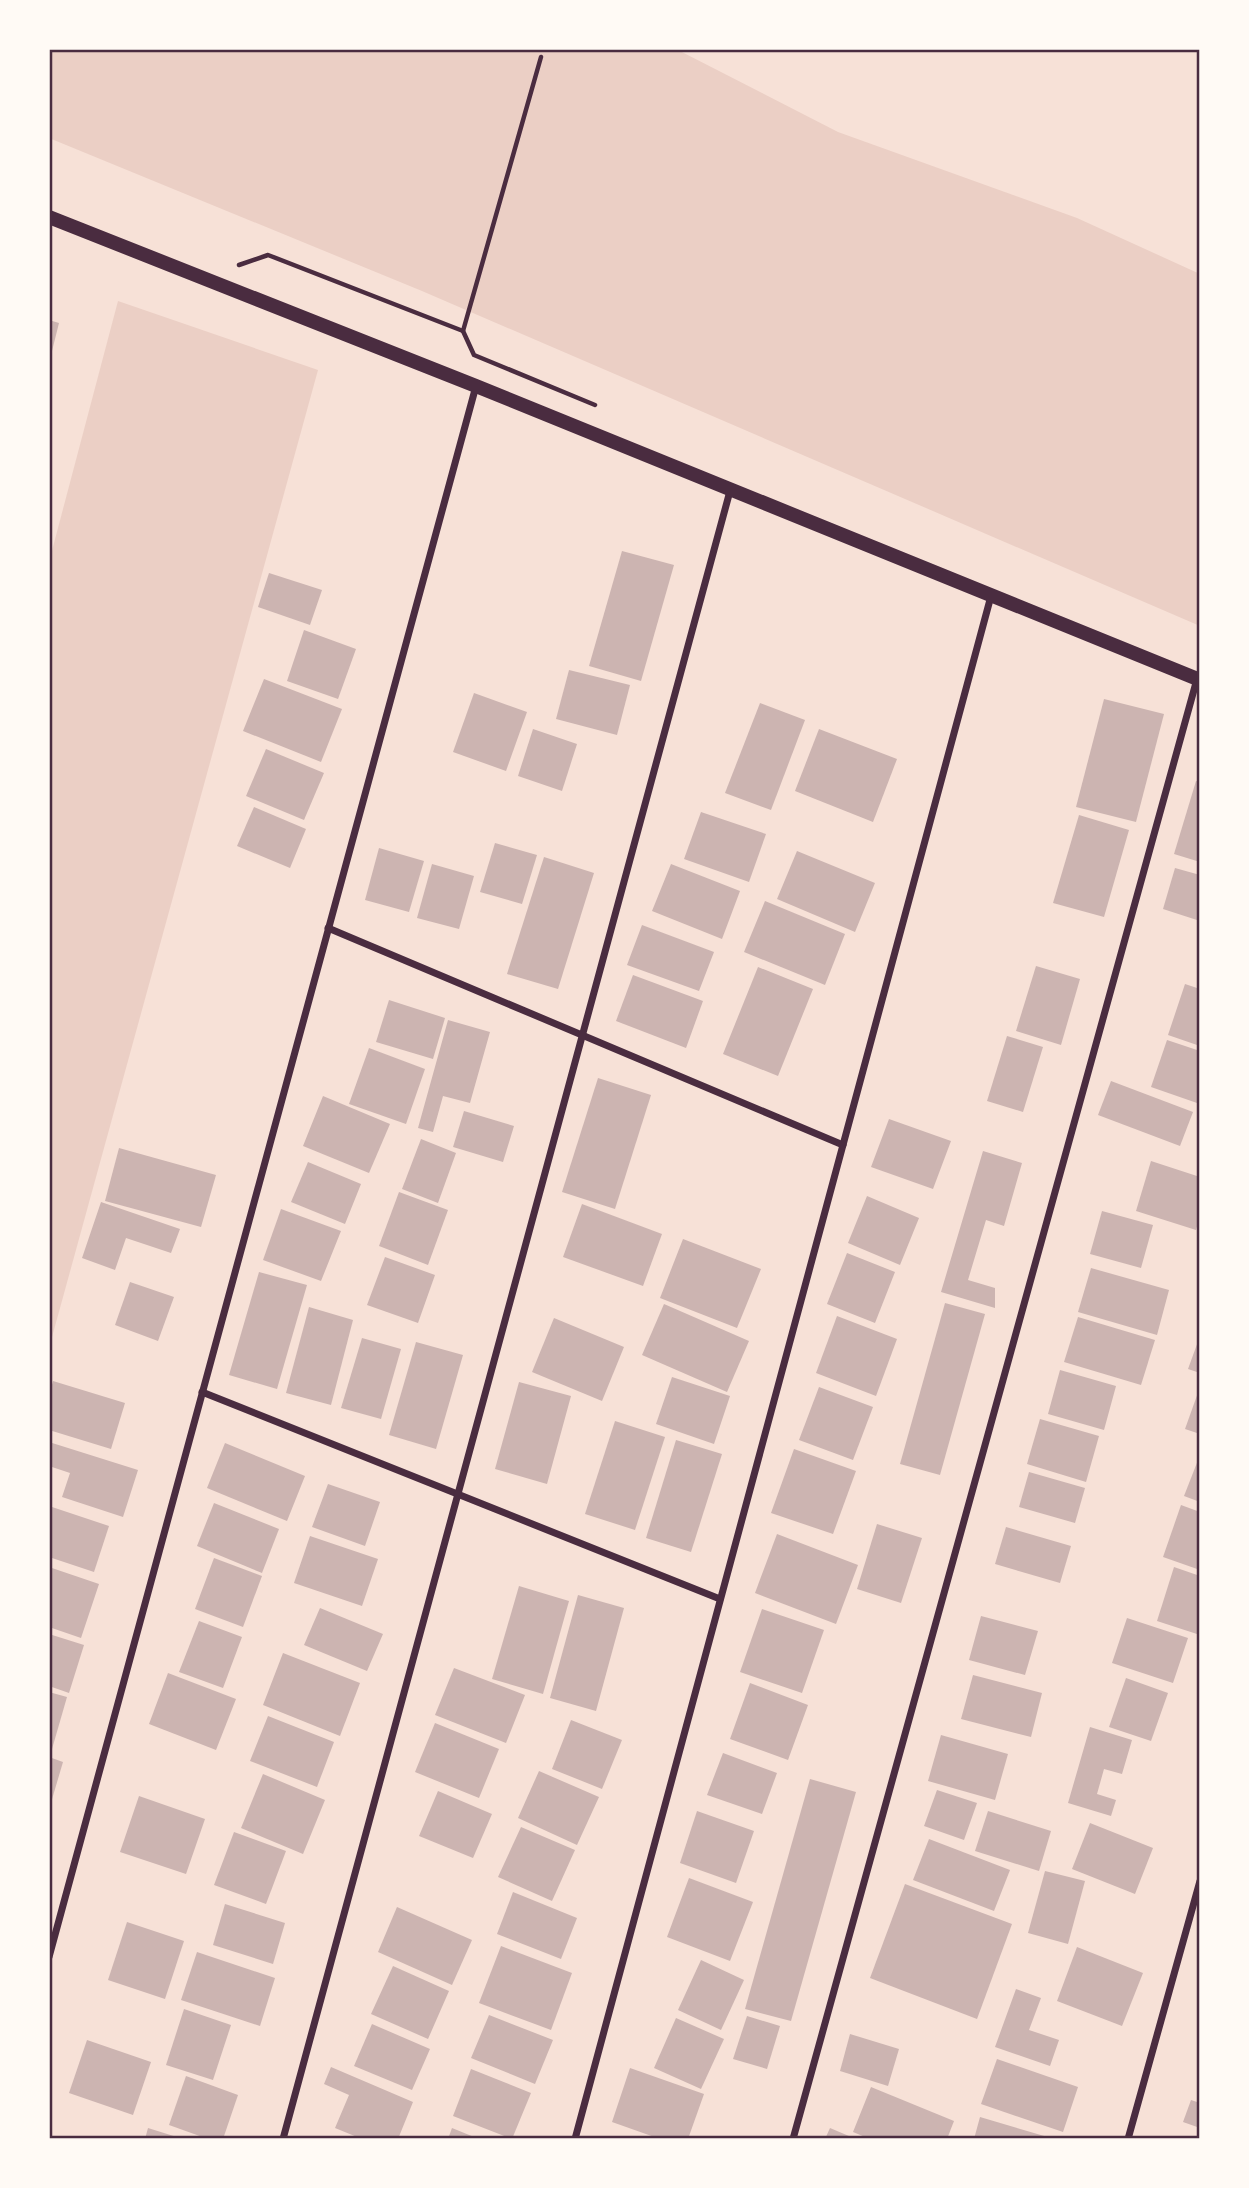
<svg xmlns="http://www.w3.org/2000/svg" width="1249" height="2188" font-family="'Public Sans',sans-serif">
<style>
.green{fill:#ebcfc5}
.building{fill:#ccb4b1}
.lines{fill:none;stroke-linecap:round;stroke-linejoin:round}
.path{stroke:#4a2c40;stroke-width:4.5}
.minor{stroke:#4a2c40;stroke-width:7}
.secondary{stroke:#4a2c40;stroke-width:14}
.neatline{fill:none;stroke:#4a2c40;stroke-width:2.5}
</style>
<rect width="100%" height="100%" fill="#f7e1d7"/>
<g class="green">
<path d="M49,49H676L838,132L1077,218L1200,274V626L422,291L49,138Z"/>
<path d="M118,301L318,370L49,1348V562Z"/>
</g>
<g class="building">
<path d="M49,320L59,323L50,359H49Z"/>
<path d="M622,551L674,565L641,681L589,666Z"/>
<path d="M269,573L322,590L310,625L258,607Z"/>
<path d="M304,630L356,649L338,699L287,681Z"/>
<path d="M569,670L630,685L617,735L556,719Z"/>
<path d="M264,679L342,709L321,762L243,731Z"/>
<path d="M474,693L527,712L506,771L453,752Z"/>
<path d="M1104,699L1164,714L1136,822L1076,807Z"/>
<path d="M760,703L805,720L771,810L725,793Z"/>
<path d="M533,729L577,744L562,791L518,776Z"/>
<path d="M819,729L897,759L873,822L795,791Z"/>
<path d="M266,749L324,773L304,820L246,796Z"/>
<path d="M1196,781L1200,782V862L1174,854Z"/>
<path d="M254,807L306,829L290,868L237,846Z"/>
<path d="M701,812L766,834L749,882L684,859Z"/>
<path d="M1079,815L1129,830L1104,917L1053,903Z"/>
<path d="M495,843L537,855L522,904L480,892Z"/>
<path d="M379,848L424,861L409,912L365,900Z"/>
<path d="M797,851L875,883L855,932L777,899Z"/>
<path d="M544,857L594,873L558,989L507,974Z"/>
<path d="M432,864L474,876L459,929L417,918Z"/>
<path d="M671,864L740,891L722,939L652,911Z"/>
<path d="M1175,868L1200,875V921L1163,909Z"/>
<path d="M765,901L845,934L825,985L744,952Z"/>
<path d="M642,925L714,952L699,991L627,965Z"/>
<path d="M1036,966L1080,979L1061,1045L1016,1031Z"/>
<path d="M758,967L813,989L778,1076L723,1054Z"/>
<path d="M633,975L703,1001L686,1048L616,1021Z"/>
<path d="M1185,984L1200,989V1046L1168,1035Z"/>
<path d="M389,1000L445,1018L433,1059L376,1042Z"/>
<path d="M448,1020L490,1032L470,1103L443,1096L433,1132L418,1128Z"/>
<path d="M1007,1036L1043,1047L1023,1112L987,1101Z"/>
<path d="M1167,1040L1200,1051V1093L1197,1103L1151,1087Z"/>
<path d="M369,1048L425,1069L406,1124L349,1104Z"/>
<path d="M598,1078L651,1095L615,1209L562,1192Z"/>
<path d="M1111,1081L1193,1112L1180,1146L1098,1115Z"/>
<path d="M323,1096L390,1124L369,1173L303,1146Z"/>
<path d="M464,1111L514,1126L503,1162L453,1147Z"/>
<path d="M889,1119L951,1141L933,1189L871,1167Z"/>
<path d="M421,1139L456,1153L438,1203L402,1189Z"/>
<path d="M119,1148L216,1175L201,1227L105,1201Z"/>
<path d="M983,1151L1022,1163L1004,1226L986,1220L968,1280L995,1288V1308L941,1292Z"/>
<path d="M1151,1161L1200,1177V1216L1196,1230L1136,1211Z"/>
<path d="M308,1162L361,1184L345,1224L291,1202Z"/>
<path d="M399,1192L448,1210L428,1265L379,1246Z"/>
<path d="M867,1196L919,1218L900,1265L848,1243Z"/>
<path d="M101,1202L180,1229L171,1253L126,1238L115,1270L82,1258Z"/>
<path d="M582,1204L662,1234L643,1286L563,1257Z"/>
<path d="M281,1209L341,1231L321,1281L263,1260Z"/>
<path d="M1102,1211L1153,1225L1141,1268L1090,1254Z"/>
<path d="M683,1239L761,1269L737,1328L660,1298Z"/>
<path d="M847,1253L895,1272L875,1323L827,1304Z"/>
<path d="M385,1257L435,1275L418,1323L367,1305Z"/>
<path d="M1091,1268L1169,1290L1157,1335L1078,1312Z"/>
<path d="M259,1272L307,1285L277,1389L229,1375Z"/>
<path d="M130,1282L174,1297L158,1341L115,1325Z"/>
<path d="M945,1303L985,1314L940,1475L900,1464Z"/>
<path d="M664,1304L749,1341L727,1392L642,1355Z"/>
<path d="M309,1307L353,1320L331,1405L286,1393Z"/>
<path d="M837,1316L897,1339L876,1396L816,1373Z"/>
<path d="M1078,1317L1155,1340L1141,1385L1064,1362Z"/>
<path d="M554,1318L624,1347L602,1401L532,1372Z"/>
<path d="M1200,1336V1373L1188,1369Z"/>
<path d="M362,1338L401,1349L381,1419L341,1408Z"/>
<path d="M416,1342L463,1355L436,1449L389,1435Z"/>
<path d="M1060,1370L1116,1386L1104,1430L1048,1414Z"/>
<path d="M672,1377L730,1396L714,1444L656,1424Z"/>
<path d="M53,1381L125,1403L111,1449L49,1430V1396Z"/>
<path d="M519,1382L571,1396L547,1484L495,1469Z"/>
<path d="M819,1387L873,1407L853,1460L799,1440Z"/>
<path d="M1200,1387V1434L1185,1429Z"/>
<path d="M1040,1419L1099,1436L1086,1482L1027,1464Z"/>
<path d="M615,1421L665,1437L635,1530L585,1514Z"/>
<path d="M676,1440L722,1454L691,1552L646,1538Z"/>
<path d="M49,1442L138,1470L123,1517L62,1497L70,1473L49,1466Z"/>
<path d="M225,1443L305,1476L287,1521L207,1488Z"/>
<path d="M794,1449L856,1471L833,1534L771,1513Z"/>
<path d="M1200,1455V1502L1184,1496Z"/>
<path d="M1029,1472L1085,1488L1075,1523L1019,1507Z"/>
<path d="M328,1484L380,1502L365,1546L312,1527Z"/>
<path d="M214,1503L279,1529L262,1573L197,1546Z"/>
<path d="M1181,1505L1200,1512V1570L1163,1557Z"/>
<path d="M49,1506L109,1526L94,1572L49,1557Z"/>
<path d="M877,1524L922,1538L901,1603L857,1589Z"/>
<path d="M1006,1527L1071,1546L1060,1583L995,1564Z"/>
<path d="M777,1534L858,1565L836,1624L755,1593Z"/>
<path d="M310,1536L378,1559L362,1606L294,1583Z"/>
<path d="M214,1558L262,1576L243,1627L195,1609Z"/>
<path d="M49,1567L99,1584L81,1638L49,1627Z"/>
<path d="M1174,1567L1200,1576V1635L1157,1621Z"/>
<path d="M519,1586L569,1601L543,1694L492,1679Z"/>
<path d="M578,1595L624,1608L596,1711L550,1698Z"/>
<path d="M320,1608L383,1634L367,1671L304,1645Z"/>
<path d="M762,1609L824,1630L802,1693L740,1672Z"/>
<path d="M981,1616L1038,1631L1025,1675L969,1660Z"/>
<path d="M1127,1618L1188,1638L1173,1683L1112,1663Z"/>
<path d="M199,1621L242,1637L223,1688L179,1672Z"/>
<path d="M49,1634L84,1645L69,1693L49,1686Z"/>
<path d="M283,1653L360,1683L340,1736L263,1705Z"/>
<path d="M454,1668L525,1695L506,1743L435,1715Z"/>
<path d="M168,1673L236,1699L216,1750L149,1724Z"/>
<path d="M973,1675L1042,1693L1031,1737L961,1719Z"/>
<path d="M1126,1678L1168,1693L1151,1741L1109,1727Z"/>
<path d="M750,1683L808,1705L788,1760L730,1739Z"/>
<path d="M49,1692L67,1697L52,1749H49Z"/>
<path d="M268,1716L334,1742L317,1787L250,1761Z"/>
<path d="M571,1720L622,1740L602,1789L552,1769Z"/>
<path d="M435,1723L499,1749L479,1798L415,1772Z"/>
<path d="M1090,1727L1132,1740L1122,1774L1104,1769L1097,1794L1116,1800L1111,1816L1068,1803Z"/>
<path d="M941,1735L1008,1754L995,1800L928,1781Z"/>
<path d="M723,1753L777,1773L762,1814L707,1795Z"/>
<path d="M49,1757L63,1762L50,1806H49Z"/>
<path d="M539,1771L599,1797L577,1845L518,1818Z"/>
<path d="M263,1774L325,1800L303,1854L241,1828Z"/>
<path d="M810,1779L856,1792L791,2021L745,2009Z"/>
<path d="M937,1790L977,1803L964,1840L924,1826Z"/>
<path d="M438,1791L492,1814L473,1858L419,1836Z"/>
<path d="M139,1796L205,1819L186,1874L120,1852Z"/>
<path d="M697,1811L754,1831L736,1883L680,1863Z"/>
<path d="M988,1811L1051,1831L1039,1871L975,1851Z"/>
<path d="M1090,1823L1153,1848L1135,1894L1072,1869Z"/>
<path d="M521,1827L575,1850L552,1901L498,1877Z"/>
<path d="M234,1832L286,1851L266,1904L214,1885Z"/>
<path d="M929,1839L1010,1870L994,1911L913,1880Z"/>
<path d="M1045,1871L1085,1881L1068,1944L1028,1933Z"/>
<path d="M689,1878L753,1902L730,1961L667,1937Z"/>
<path d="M905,1884L1012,1924L977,2019L870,1978Z"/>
<path d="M513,1892L577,1918L561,1959L497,1934Z"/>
<path d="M225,1904L285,1923L273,1964L213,1945Z"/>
<path d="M397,1907L472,1940L452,1985L378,1952Z"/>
<path d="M127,1922L184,1941L165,1999L108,1980Z"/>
<path d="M501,1946L572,1973L551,2030L479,2003Z"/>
<path d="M1077,1947L1143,1973L1122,2026L1057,2001Z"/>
<path d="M197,1952L275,1978L260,2026L181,2000Z"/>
<path d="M701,1960L744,1980L721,2030L678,2010Z"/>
<path d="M393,1966L449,1991L428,2039L371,2014Z"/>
<path d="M1016,1989L1041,1998L1029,2030L1059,2040L1050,2066L995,2047Z"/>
<path d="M184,2009L231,2025L213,2080L166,2065Z"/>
<path d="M489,2015L553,2040L535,2084L471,2058Z"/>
<path d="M747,2016L780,2026L767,2069L733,2059Z"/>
<path d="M676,2018L724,2039L701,2089L654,2068Z"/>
<path d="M372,2024L430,2049L412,2090L354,2066Z"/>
<path d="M850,2034L899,2049L888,2086L840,2071Z"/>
<path d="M87,2040L151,2062L133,2115L69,2093Z"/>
<path d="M997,2059L1078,2087L1063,2132L981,2104Z"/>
<path d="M331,2067L413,2102L398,2139H362L335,2128L349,2095L324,2084Z"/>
<path d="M630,2068L704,2094L688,2139H660L612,2122Z"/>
<path d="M471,2069L531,2093L512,2139L453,2116Z"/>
<path d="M186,2076L238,2095L223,2139H208L169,2125Z"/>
<path d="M871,2087L954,2121L947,2139H870L853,2132Z"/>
<path d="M1191,2100L1200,2103V2128L1183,2122Z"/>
<path d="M980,2117L1051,2138V2139H974Z"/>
<path d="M148,2128L180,2138V2139H145Z"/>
<path d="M452,2128L479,2139H448Z"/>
<path d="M830,2128L856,2139H825Z"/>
</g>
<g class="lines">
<g class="path">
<path d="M239,265L268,255L463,331L474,355L595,405"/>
<path d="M463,331L541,57"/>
</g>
<g class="minor">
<path d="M328,928L843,1145"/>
<path d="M202,1392L720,1599"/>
<path d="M49,1957L476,386"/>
<path d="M283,2139L730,491"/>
<path d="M575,2139L991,596"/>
<path d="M793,2139L1197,679"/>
<path d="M1128,2139L1200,1881"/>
</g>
<path class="secondary" d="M49,217L476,386L1200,680"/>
</g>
<rect width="1249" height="2188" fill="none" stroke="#fffaf5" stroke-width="102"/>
<rect x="51" y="51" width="1147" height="2086" class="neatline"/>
</svg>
